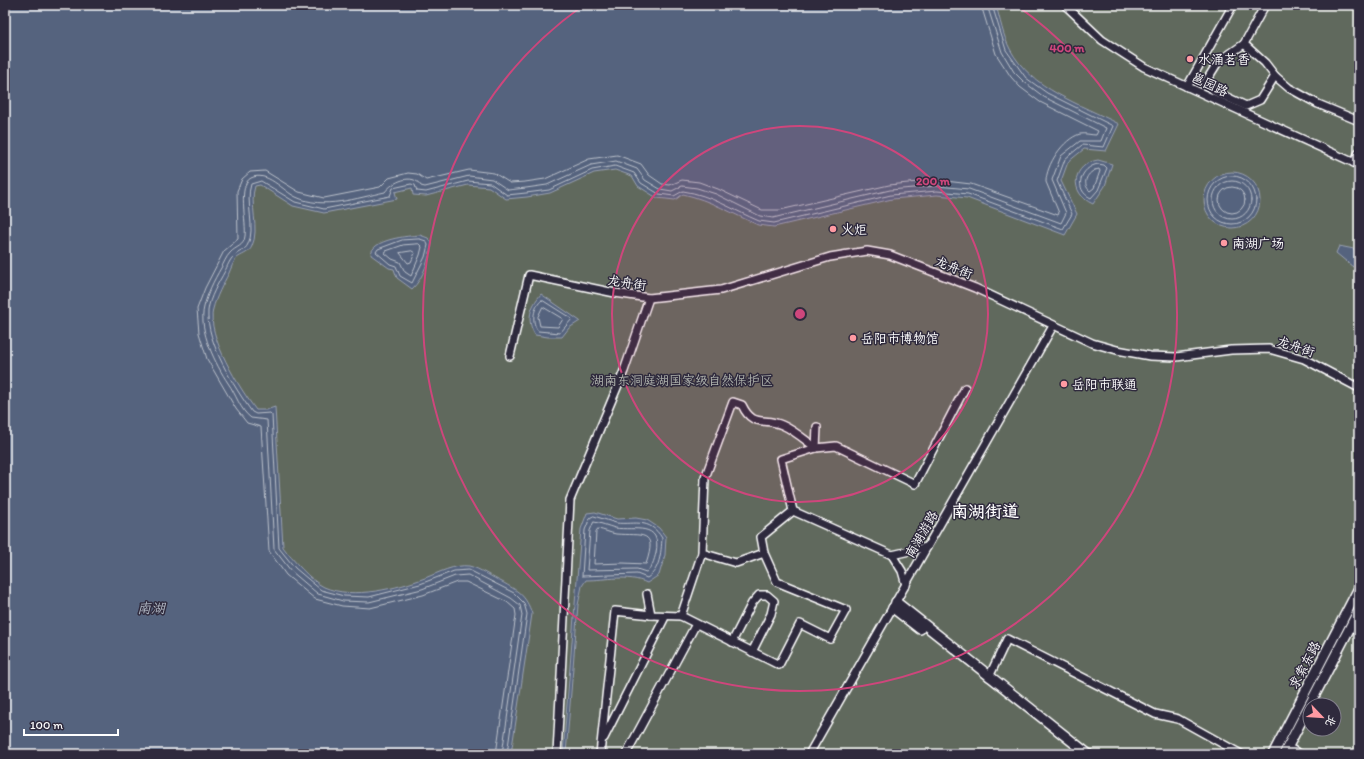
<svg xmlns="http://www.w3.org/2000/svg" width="1364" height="759" font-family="Itim,'LXGW WenKai TC',sans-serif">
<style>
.green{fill:#61695d;stroke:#b0b4ae;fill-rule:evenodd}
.water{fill:#55637e;stroke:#99a1b2}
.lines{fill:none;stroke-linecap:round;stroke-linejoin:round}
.shore{stroke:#bbc1cb;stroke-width:1}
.minor-casing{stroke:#fff;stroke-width:10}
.major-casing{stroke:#fff;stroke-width:12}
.minor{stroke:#2f2a3d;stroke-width:7}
.major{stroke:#2f2a3d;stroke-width:9}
.ring{fill:none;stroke:#ce467c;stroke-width:2}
.poi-dot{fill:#ff9aa2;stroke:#2f2a3d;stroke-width:1.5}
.labels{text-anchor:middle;stroke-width:3;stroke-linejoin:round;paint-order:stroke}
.poi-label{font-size:13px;fill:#fff;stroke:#2f2a3d;text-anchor:start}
.street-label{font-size:13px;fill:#fff;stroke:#2f2a3d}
.park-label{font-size:13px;fill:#b0b4ae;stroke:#2f2a3d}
.water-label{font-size:14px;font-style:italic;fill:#b2b9c5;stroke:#2f2a3d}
.district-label{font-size:17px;font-weight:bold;fill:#fff;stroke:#2f2a3d}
.centre{fill:#ce467c;stroke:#2f2a3d;stroke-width:2}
.ring-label{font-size:12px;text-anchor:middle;font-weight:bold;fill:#ce467c;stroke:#2f2a3d;stroke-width:3;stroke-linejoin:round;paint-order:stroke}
</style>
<rect width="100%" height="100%" fill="#2f2a3d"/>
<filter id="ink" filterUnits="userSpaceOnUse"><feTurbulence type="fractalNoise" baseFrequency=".025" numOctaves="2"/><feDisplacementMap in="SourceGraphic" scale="8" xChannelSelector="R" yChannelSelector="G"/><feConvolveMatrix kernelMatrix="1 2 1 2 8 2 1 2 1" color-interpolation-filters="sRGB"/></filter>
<g filter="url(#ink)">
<path class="green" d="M5,5H1359V754H5ZM1310,705H1334V729H1310Z"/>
<g class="water">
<path d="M5,5H996C1000,19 1003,36 1010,49C1031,89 1080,104 1119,124L1106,151L1084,149L1068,162L1061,181L1077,214L1065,235L967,198L937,195L892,199L774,227L758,225C733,214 710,200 683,194L675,200L657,198L638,186L632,176L615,170L594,173L550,193L527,197L506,199L489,187L468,185L426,196L413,195L412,188L395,192L397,199L324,213L293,206L265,188L260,185L255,186C249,204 260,229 252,246C249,254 241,254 236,259C233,263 231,268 229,273C223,284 216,297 213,309C206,335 240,389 256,410H266L275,407L283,547C292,559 311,581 324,587C353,600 398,588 425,578C438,573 455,564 469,566C479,568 493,578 502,582C518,591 526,595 532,614L511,754H5Z"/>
<path d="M1098,160L1112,164L1105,186L1093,204C1068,193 1072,164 1098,160Z"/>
<circle cx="1232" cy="200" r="28"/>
<path d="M420,235L428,238L432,243C429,258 424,278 412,289L397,278L394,269L389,268L371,255C371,239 408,236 420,235Z"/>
<path d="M1339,246L1359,250V257L1353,267L1336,253Z"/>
<path d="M541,294L580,321L569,328L562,337H548L535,335C526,320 530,307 541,294Z"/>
<path d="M595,512L617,519L636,518L647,520L659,528L666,537L665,555L659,575L647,583C628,574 607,580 586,580L582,586L578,605L566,754H563L581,529L587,513Z"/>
</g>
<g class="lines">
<g class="shore">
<path d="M1098,164L1104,165L1107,168L1098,190L1091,198C1073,190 1080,167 1098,164Z"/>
<path d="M1095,170L1099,169L1100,171L1094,188L1090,191C1082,184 1086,174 1095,170Z"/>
<circle cx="1232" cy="200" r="24"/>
<circle cx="1232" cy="200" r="19"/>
<circle cx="1232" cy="200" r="13"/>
<path d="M420,239L426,241L428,245L425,257L412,283L400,276L396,266L390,264L376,252L378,249L402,240Z"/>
<path d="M419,244L422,247L420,255L411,276L405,272L400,262L392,259L385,253L386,251L403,245Z"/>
<path d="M412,251L415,253L411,262L408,263L400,253Z"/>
<path d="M542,300L572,319L560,333L538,331C531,322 533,307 542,300Z"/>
<path d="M543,307L563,319L558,327L540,326L538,317Z"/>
<path d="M594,516C601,518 609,521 616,523C635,525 649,517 662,538C661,553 660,570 647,578L637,574L582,576L585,530L590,518Z"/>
<path d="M594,522C601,523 608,526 615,528C634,531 662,521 656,553C654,560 652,569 646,572L637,569L587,570L590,531Z"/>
<path d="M598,529C604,530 610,533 616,534C642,536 658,529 646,564L623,563L594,564L596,532Z"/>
<path d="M496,754L516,615L515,609L507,602L466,582H457L423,595L370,608L342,606L315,599L286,575L269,551L261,427L247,423L236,409L207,359L199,333L197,309L205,288L224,251L238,239L237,191L242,179L250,172L265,171L299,192L324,198L380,187L389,178L408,173L417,174L426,180L469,170L494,173L510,183L525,182L545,179L589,159L617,155L641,164L649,175L662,184L670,185L682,180L699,182L718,189L762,210H780L889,185L937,180L971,184L1058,215L1059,213L1046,182C1046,165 1063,139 1080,134C1085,133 1091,135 1096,135L1098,131L1040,102L1020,87L1011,77L996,54L981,5"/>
<path d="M502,754L522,615L520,605L511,598L468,575L455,576L422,589L369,602L343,601L318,594L291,571L274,549L267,420L251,418C240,410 236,394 228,383C216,365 198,330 204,307C207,294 214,280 221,268C224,263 226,257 230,253C236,246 244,247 245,236C247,223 237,185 251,178C267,170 283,191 296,197C323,210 357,198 385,192C392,182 413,172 421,186L425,187L469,176L492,179L508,190L526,188L547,185L591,165L616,161L637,169L645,180L660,189L672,191L682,186L697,188L716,194L760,216L773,218L781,216L890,190L937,186L969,189L1061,223L1066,213L1052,180L1061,156L1080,141H1101L1106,128L1044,97L1023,81L1014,72L1002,52L987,5"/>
<path d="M507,754L527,614L524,603L514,593L469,570L454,571L420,584L369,597L344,596L321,590L295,568L279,548L272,415L270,413L256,414L252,412C234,387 206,342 208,311C209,298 219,282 225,271C227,267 230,259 234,256C239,251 245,251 248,244C256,229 245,202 251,184L261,181L295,202L324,209L390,196L393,188L411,184L415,185L417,191L426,192L468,181L490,183L507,195L526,193L549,190L592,170L615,166L634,173L641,183L659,194L674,196L683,191C711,195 733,210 759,221L774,223L891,195L937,191L968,194L1063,229L1072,214L1057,181L1065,159L1082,145L1104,147L1113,126L1047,93L1026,78L1006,50L992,5"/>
</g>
<defs>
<g id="minor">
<path d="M1065,5L1102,40L1144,67L1359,165"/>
<path d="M1265,5L1244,44L1265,63L1275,76L1289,88L1318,104L1359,121"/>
<path d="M1244,44L1218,62L1205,83L1216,92L1246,106L1260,100L1275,76"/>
<path d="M1187,87L1233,5"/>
<path d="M1354,163L1359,152"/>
<path d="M510,356L529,275L615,293L649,298L721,290L830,257L867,251L890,255L975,288L1092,343L1117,350L1150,356L1176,357L1231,350L1269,349L1304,359L1359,388"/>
<path d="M816,448L817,427"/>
<path d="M793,511L761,537L764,553L777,582L846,610L830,639L800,624L779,665L681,616L702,553L705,478L733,402L742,405C753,428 763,417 782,425C794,430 805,440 816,448"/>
<path d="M702,553L736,563L764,553"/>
<path d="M892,555L793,511L781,459L816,448L836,446L915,484L965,388"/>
<path d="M906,585L902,571L892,555L927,547"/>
<path d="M647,594L651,615L681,616"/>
<path d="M732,642L752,603L759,595H767L774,601L771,614L752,652"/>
<path d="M989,677L1007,639L1155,714L1178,719L1241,754"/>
<path d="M604,738L665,617"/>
<path d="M1287,747L1300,754"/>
<path d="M557,754L570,500L624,371L649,298"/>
<path d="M600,754L615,611L651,615"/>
<path d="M626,754L696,624"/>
<path d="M809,754L1053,326"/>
</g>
<g id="major">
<path d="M896,602L1088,754"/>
<path d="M893,608L920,629"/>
<path d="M1273,754L1359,588"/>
<path d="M1284,754L1359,610"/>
</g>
</defs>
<use href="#minor" class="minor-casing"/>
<use href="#major" class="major-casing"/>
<use href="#minor" class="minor"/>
<use href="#major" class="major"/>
</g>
</g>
<circle cx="800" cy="314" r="188" fill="#ce467c" fill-opacity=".12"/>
<g class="ring">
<circle cx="800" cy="314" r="188"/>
<path d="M1016 5A377 377 0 1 1 584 5"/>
</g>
<g class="poi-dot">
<circle cx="1190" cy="59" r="4"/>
<circle cx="833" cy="229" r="4"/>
<circle cx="1224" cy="243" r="4"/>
<circle cx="853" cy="338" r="4"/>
<circle cx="1064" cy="384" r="4"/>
</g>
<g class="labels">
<g class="poi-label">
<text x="1198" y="64">水涌茗香</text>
<text x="841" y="234">火炬</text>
<text x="1232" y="248">南湖广场</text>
<text x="861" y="343">岳阳市博物馆</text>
<text x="1072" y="389">岳阳市联通</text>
</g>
<g class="street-label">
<text transform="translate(1210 84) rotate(25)" y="5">邕园路</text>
<text transform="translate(954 267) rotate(22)" y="5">龙舟街</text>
<text transform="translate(627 282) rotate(9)" y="5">龙舟街</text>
<text transform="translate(1296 346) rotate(19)" y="5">龙舟街</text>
<text transform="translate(921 534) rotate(-60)" y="5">南湖游路</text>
<text transform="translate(1304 665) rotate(-62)" y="5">求索东路</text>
</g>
<g class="park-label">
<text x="682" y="385">湖南东洞庭湖国家级自然保护区</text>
</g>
<g class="water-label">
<text x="151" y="613">南湖</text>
</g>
<g class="district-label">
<text x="985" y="517">南湖街道</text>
</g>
</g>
<circle cx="800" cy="314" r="6" class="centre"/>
<g class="ring-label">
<text x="1067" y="52">400 m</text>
<text x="933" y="185">200 m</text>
</g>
<rect width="1364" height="759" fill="none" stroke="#2f2a3d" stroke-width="20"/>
<rect x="10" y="10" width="1344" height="739" fill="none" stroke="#fff" stroke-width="1.5" filter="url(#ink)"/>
<g transform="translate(1322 717) rotate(115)"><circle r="19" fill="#2f2a3d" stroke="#827f8b"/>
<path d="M0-3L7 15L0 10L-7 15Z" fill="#ff9aa2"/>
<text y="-6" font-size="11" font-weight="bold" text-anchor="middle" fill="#ffffff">北</text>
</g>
<path d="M24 729v6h94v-6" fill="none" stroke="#ffffff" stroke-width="2"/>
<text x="30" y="729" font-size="12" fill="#ffffff" stroke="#2f2a3d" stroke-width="3" paint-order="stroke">100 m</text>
</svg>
